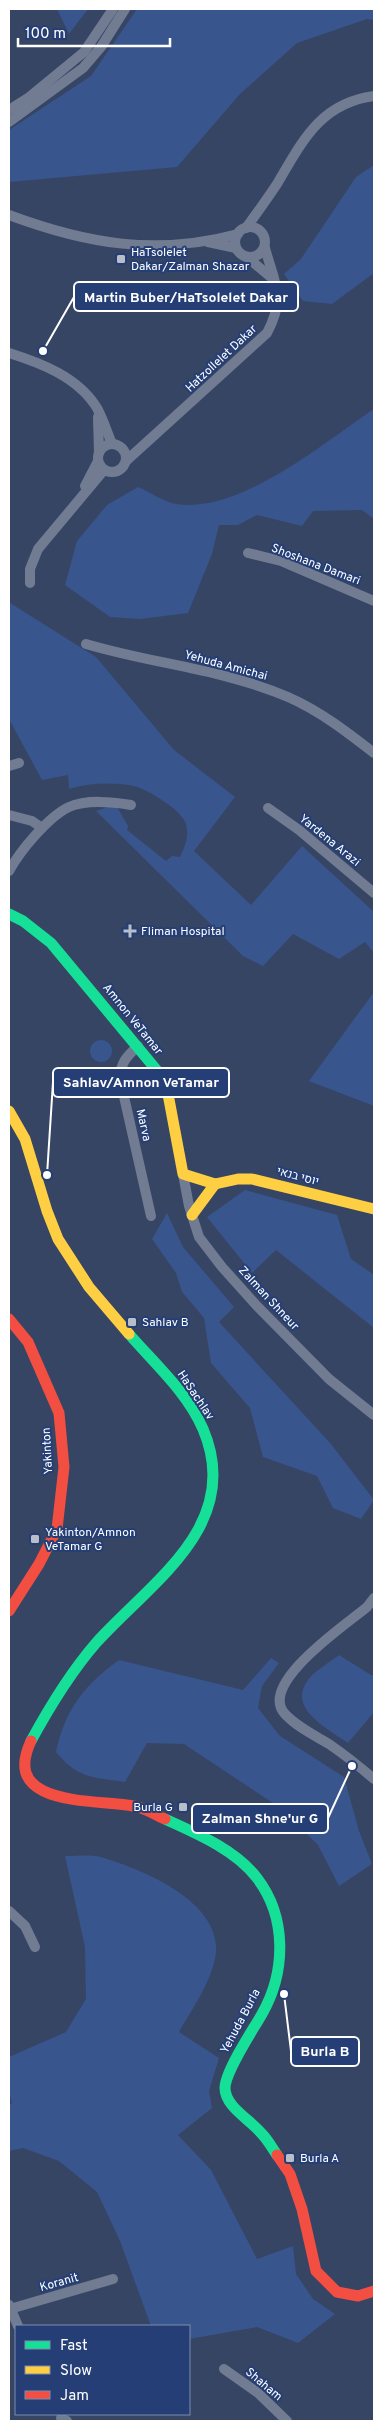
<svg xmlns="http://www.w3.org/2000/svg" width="383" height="2430" font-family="Overpass,Heebo,sans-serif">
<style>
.green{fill:#38558e}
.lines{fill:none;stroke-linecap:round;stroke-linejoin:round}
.street{stroke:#717c93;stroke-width:10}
.fast{stroke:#16e098;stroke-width:11}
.slow{stroke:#ffcf43;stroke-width:11}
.jam{stroke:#f24e42;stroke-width:11}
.poi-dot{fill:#b9bec9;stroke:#253f76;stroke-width:2}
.labels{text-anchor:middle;stroke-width:4;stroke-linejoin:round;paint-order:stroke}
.poi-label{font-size:12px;fill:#fff;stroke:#253f76;text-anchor:start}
.street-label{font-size:12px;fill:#fff;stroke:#253f76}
.leader{fill:none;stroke:#fff;stroke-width:2}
.callout-dot{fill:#fff;stroke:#253f76;stroke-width:2}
.callout{fill:#253f76;stroke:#fff;stroke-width:2}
.callout-label{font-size:14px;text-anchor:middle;font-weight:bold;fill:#fff}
</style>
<rect width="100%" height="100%" fill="#374564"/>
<g class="green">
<path d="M57,9H88L69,34Z"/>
<path d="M137,9H374V20L367,19L297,43L240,94L177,167L9,182V130L91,76Z"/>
<path d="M374,165V273L332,304L303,301L284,274L301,259L356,177Z"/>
<path d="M374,409V519L362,510L313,511L302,526L257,515L238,525H219L212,554L188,613L140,619L110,617L65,585L77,541L107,505L138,487C150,492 164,502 176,504C240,514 323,443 374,409Z"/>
<path d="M10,603L96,657L174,750L235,797L194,851L251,905L302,846L374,912V953L365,942L339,959L293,934L263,966L243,956L96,811L111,806L117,807L128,826L127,830L166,861L172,856L180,857C186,845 189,836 186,824C182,810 147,789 134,786C112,782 90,783 69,789L68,775L42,780L9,719Z"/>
<path d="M374,992V1106L309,1081Z"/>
<circle cx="101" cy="1051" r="11"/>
<path d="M245,1190L337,1215L351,1259L374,1275V1328L276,1250L252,1273L207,1217Z"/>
<path d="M167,1213L183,1247L234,1307L219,1322L331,1444L374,1500L361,1519L333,1508L317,1476L263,1457L250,1408L211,1363L204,1318L182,1292L176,1273L152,1239Z"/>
<path d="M339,1655L371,1675H374V1712L348,1743C330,1730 289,1710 306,1683C312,1672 329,1663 339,1655Z"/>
<path d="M271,1658L279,1663L262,1686L258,1708L280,1736L344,1777L359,1831L372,1864L339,1886L318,1845L282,1809L184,1744L147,1743L125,1782C93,1777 78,1779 56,1752C65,1710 84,1685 119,1660L243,1690Z"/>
<path d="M65,1856C77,1856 92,1854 104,1858C143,1870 212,1898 216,1945C218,1973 192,2009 179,2032L219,2058L209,2091L212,2108L178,2135L211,2170L257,2259L293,2246L296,2274L313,2299L335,2314L298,2343L257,2327L189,2339V2326H151L120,2241L97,2192L59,2161L23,2148L9,2151V2105L12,2103L9,2092V2057L66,2032L86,1999L85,1947Z"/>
</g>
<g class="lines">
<g class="street">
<path d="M9,110L28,98L84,52L113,9"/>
<path d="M9,122L83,68L101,47L125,9"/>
<path d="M9,215C87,244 156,256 238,234"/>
<circle cx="250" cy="242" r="15"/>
<path d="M246,228C257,213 267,199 277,184C302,142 320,103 374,96"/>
<path d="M208,242L236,248"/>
<path d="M248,258L273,279"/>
<path d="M9,353C41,363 78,377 97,408C103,419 107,432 112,444"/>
<path d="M98,417L99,453"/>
<circle cx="112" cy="458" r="14"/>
<path d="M126,461L267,333C286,297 275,285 265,248"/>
<path d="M85,486L98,461"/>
<path d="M248,553L281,561L374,601"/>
<path d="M30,583V569L38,549L104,470"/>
<path d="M86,644C153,664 223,669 288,697C320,711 347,732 374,753"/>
<path d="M9,766L19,763"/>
<path d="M268,808L299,830L374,893"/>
<path d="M9,815L32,821L42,828"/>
<path d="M9,871C20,851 48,817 69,807C87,799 112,802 131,805"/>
<path d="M138,1046C127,1056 120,1063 120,1079L151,1216"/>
<path d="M183,1174L189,1206L199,1237L222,1267L257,1306L329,1379L374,1415"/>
<path d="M374,1598L367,1607C347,1624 257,1684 285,1714C297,1727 314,1735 329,1744C345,1755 360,1767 374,1779"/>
<path d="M9,1911L25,1926L35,1947"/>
<path d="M9,2305L18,2326"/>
<path d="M10,2309L113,2279"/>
<path d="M224,2369L258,2393L287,2421"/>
<path d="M61,2418L67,2421"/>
</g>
<g class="fast">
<path d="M9,914L23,921L51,943L159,1073L168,1094"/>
<path d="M31,1741C50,1706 70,1673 96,1643C151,1582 244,1525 203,1429C187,1392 155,1364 129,1334"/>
<path d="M165,1819C196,1833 236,1850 257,1878C287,1917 286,1972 262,2014C253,2030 225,2071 225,2088C225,2107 251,2120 262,2134C268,2140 272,2148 277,2155"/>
</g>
<g class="slow">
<path d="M168,1094L183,1174L215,1184L238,1179H252L374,1209"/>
<path d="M9,1111L25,1139L47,1211L58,1239L89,1287L129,1334"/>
<path d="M192,1215L215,1184"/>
</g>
<g class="jam">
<path d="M9,1319L28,1342L59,1413L64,1467L57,1529L39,1564L9,1611"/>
<path d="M31,1741C0,1807 94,1799 133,1806C144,1807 155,1815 165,1819"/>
<path d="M277,2155L290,2174L302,2209L316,2271L337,2292L358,2296L374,2291"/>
</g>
</g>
<g class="poi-dot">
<rect x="116" y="254" width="10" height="10" rx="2.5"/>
<path d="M127.5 923.5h5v5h5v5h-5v5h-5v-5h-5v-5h5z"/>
<rect x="127" y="1317" width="10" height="10" rx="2.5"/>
<rect x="30" y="1534" width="10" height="10" rx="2.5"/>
<rect x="178" y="1802" width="10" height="10" rx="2.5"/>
<rect x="285" y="2153" width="10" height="10" rx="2.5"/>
</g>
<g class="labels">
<g class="poi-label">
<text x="131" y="256">HaTsolelet<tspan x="131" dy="14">Dakar/Zalman Shazar</tspan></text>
<text x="141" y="935">Fliman Hospital</text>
<text x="142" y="1326">Sahlav B</text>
<text x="45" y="1536">Yakinton/Amnon<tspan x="45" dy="14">VeTamar G</tspan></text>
<text x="173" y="1811" text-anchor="end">Burla G</text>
<text x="300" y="2162">Burla A</text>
</g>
<g class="street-label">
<text transform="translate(221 358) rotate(-43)" y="4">Hatzollelet Dakar</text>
<text transform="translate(316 564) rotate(21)" y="4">Shoshana Damari</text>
<text transform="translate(226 665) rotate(15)" y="4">Yehuda Amichai</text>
<text transform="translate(330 840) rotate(39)" y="4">Yardena Arazi</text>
<text transform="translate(133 1019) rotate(51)" y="4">Amnon VeTamar</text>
<text transform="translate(144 1125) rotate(77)" y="4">Marva</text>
<text transform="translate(298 1176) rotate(15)" y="4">יוסי בנאי</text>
<text transform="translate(269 1298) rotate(47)" y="4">Zalman Shneur</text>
<text transform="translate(196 1395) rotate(56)" y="4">HaSachlav</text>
<text transform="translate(47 1451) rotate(-93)" y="4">Yakinton</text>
<text transform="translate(240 2021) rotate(-62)" y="4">Yehuda Burla</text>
<text transform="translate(59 2282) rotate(-16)" y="4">Koranit</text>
<text transform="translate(264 2384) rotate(40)" y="4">Shaham</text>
</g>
</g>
<path class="leader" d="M43 351L74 297M47 1175L53 1082M352 1766L328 1818M284 1994L291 2051"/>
<g class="callout-dot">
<circle cx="43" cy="351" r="5"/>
<circle cx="47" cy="1175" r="5"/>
<circle cx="352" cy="1766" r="5"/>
<circle cx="284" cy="1994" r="5"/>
</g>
<g class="callout">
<rect x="74" y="282" width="224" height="29" rx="5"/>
<rect x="53" y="1068" width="176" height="29" rx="5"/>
<rect x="192" y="1804" width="136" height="29" rx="5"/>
<rect x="291" y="2037" width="68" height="29" rx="5"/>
</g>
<g class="callout-label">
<text x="186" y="302">Martin Buber/HaTsolelet Dakar</text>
<text x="141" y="1087">Sahlav/Amnon VeTamar</text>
<text x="260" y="1823">Zalman Shne'ur G</text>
<text x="325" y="2056">Burla B</text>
</g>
<rect width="383" height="2430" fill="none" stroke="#ffffff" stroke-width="20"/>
<rect x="15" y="2325" width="175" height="90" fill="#253f76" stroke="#7c8cad"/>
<rect x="25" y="2341" width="25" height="8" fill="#16e098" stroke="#7c8cad"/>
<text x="60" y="2350" font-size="15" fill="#ffffff">Fast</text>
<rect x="25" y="2366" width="25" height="8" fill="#ffcf43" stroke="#7c8cad"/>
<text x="60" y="2375" font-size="15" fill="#ffffff">Slow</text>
<rect x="25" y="2391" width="25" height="8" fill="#f24e42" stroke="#7c8cad"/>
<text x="60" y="2400" font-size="15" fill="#ffffff">Jam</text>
<path d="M18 38v8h152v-8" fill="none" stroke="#ffffff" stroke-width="2.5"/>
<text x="25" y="38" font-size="15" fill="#ffffff" stroke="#253f76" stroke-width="4" paint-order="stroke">100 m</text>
</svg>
